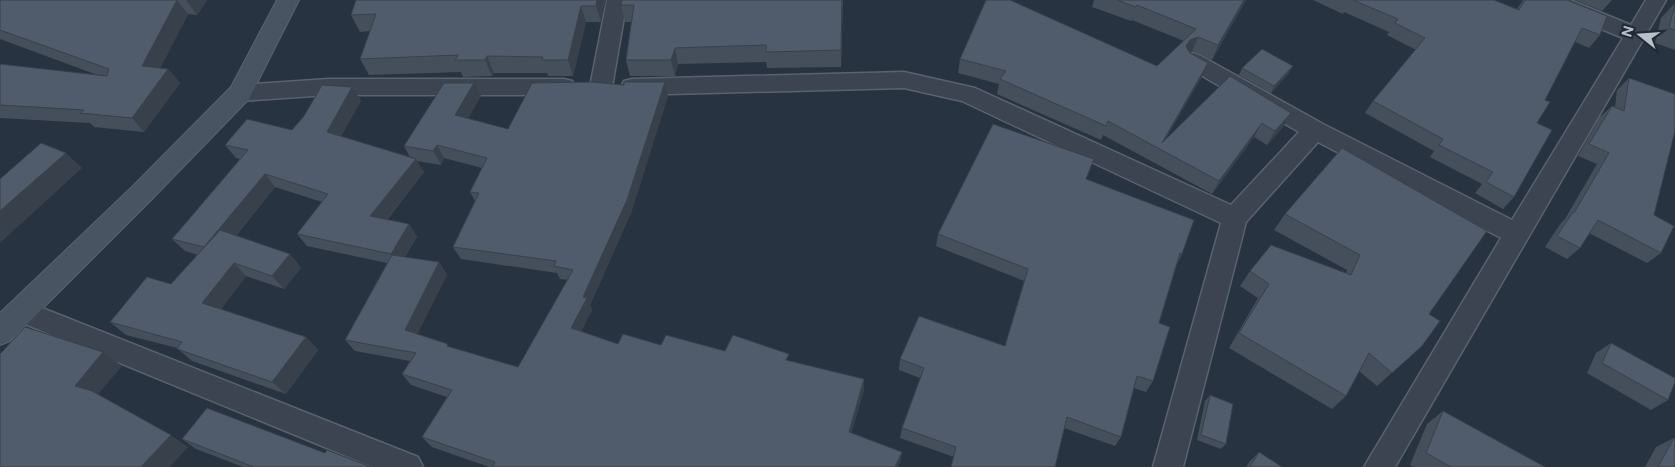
<svg xmlns="http://www.w3.org/2000/svg" width="1675" height="467" font-family="'Public Sans',sans-serif">
<style>
.lines{fill:none;stroke-linecap:round;stroke-linejoin:round}
.minor-casing{stroke:#59626d;stroke-width:3}
.secondary-casing{stroke:#59626d;stroke-width:2}
.minor{fill:#3b4450;fill-rule:evenodd}
.secondary{fill:#495463;fill-rule:evenodd}
.wall{fill:#454f5c;fill-rule:evenodd}
.shaded-wall{fill:#38404b}
.building{fill:#505c6b;stroke:#38404b}
</style>
<rect width="100%" height="100%" fill="#273340"/>
<g class="lines">
<defs>
<g id="minor">
<path d="M607,0H627L612,87L609,93L601,95L593,93L590,87Z"/>
<path d="M1541,0H1570L1631,25L1646,0H1666L1395,467H1364L1501,238L1318,142L1246,222L1183,467H1153L1221,223L962,101L904,88L632,95L624,93L621,87L624,81L632,79L904,72L975,88L1231,205L1299,132L1185,66L1182,61L1185,56L1193,53L1201,56L1323,124L1512,220L1623,38L1544,5Z"/>
<path d="M329,79H564L572,81L575,87L572,93L564,95H329L240,101L232,99L229,93L232,87L240,85Z"/>
<path d="M22,300L418,457L423,467H373L13,319L9,311L13,303Z"/>
</g>
<path id="secondary" d="M277,0H299L249,99L151,200L10,341L0,345V313L133,186L231,87Z"/>
</defs>
<use href="#minor" class="minor-casing"/>
<use href="#secondary" class="secondary-casing"/>
<use href="#minor" class="minor"/>
<use href="#secondary" class="secondary"/>
</g>
<g class="wall">
<path d="M0,0H207L197,15L188,14L160,68L168,69L180,83L144,132L94,127L90,123L0,118V64L100,76L0,39Z"/>
<path d="M356,0H606L601,22H586L573,76H548L547,73H494L492,76L463,77L461,72L369,75L360,59L370,31L360,32L351,15Z"/>
<path d="M843,0L841,67L767,68L766,62L678,64L675,76H630L626,60L631,22H625L621,5Z"/>
<path d="M1094,0H1246L1212,60L1192,51L1190,52L1208,63L1201,78L1166,138L1291,113L1283,127L1267,145L1254,137L1212,194L1103,135L1101,140L997,94L999,84L958,73L960,59L1157,66L1184,41L1132,20L1131,21L1092,7Z"/>
<path d="M1313,0H1494L1517,9L1523,0H1567L1600,35L1589,48L1575,42L1545,100L1514,197L1503,209L1475,193L1482,184L1430,157L1434,151L1365,113L1373,101L1416,50L1387,35L1389,32L1344,12L1343,14Z"/>
<path d="M1575,0H1612L1602,11Z"/>
<path d="M1675,3V50L1655,43L1661,18Z"/>
<path d="M1242,68L1289,73L1271,93L1239,75Z"/>
<path d="M1629,78L1661,253L1647,263L1589,233L1580,248L1567,259L1545,247L1561,223L1565,219L1597,164L1578,156L1600,117L1612,106L1615,107L1617,90Z"/>
<path d="M665,82L668,96L631,213L590,305L592,310L581,331L618,344L661,345L725,351L789,361L864,379V390L851,433L902,452L900,462L898,467H489L432,447L422,437L447,397L411,385L402,374L410,361L355,351L345,340L387,263L307,246L297,234L322,202L275,187L236,236L290,254L301,268L284,289L246,276L221,309L306,337L318,350L286,394L192,361L177,348L126,335L110,322L171,284L198,255L185,251L172,239L240,159L236,158L225,145L292,130L352,87L361,101L341,136L410,157L404,146L481,96L468,118L508,129L624,85ZM444,158L482,168L470,192L475,201L453,247L461,259L557,273L560,279L568,280L518,367L450,347L417,334L447,275L439,262L405,257L417,237L409,224L387,220L424,172L417,161L441,165Z"/>
<path d="M1342,148L1429,314L1422,346L1377,386L1359,371L1346,396L1332,409L1229,348L1258,298L1240,286L1250,271L1346,273L1347,270L1274,230L1285,214Z"/>
<path d="M1086,180L1182,254L1176,266L1159,323L1153,381L1146,392L1134,388L1121,437L1115,446L1064,428L954,457L900,438L902,428L920,378L899,370L900,359L1005,346L1024,281L936,246L938,234Z"/>
<path d="M1611,343L1668,400L1651,410L1587,373L1596,353Z"/>
<path d="M1210,395L1226,444L1221,449L1197,440L1205,401Z"/>
<path d="M1443,411L1545,467H1413L1410,465L1427,424Z"/>
<path d="M1674,438L1675,467H1645L1656,447Z"/>
<path d="M182,439L325,453L371,467H243L196,449Z"/>
<path d="M1259,452L1282,467H1246L1250,461Z"/>
</g>
<g class="shaded-wall">
<path d="M177,0L188,14L154,81L142,66Z"/>
<path d="M186,0H207L197,15Z"/>
<path d="M597,0H606L601,22L596,6Z"/>
<path d="M1244,0H1246L1212,60L1218,45Z"/>
<path d="M581,6L586,22L573,76L568,60Z"/>
<path d="M1198,37L1192,51L1184,54L1186,46L1190,40Z"/>
<path d="M675,48L678,64L675,76L671,60Z"/>
<path d="M487,56L494,73L492,76L485,60Z"/>
<path d="M1208,63L1201,78L1160,149L1162,143Z"/>
<path d="M1293,66L1289,73L1271,93L1274,86Z"/>
<path d="M168,69L180,83L144,132L132,118Z"/>
<path d="M665,82L668,96L631,213L590,305L592,310L576,339L571,328Z"/>
<path d="M474,83L481,96L462,129L455,115Z"/>
<path d="M352,87L361,101L336,145L327,132Z"/>
<path d="M1291,113L1283,127L1267,145L1275,131Z"/>
<path d="M1262,123L1254,137L1212,194L1219,181Z"/>
<path d="M437,145L444,158L441,165L433,151Z"/>
<path d="M66,153L82,168L0,243V211Z"/>
<path d="M416,159L424,172L379,229L370,216Z"/>
<path d="M265,174L275,187L216,260L204,247Z"/>
<path d="M409,224L417,237L399,266L391,254Z"/>
<path d="M290,254L301,268L284,289L272,276Z"/>
<path d="M439,262L447,275L414,341L405,330Z"/>
<path d="M234,263L246,276L216,316L202,303Z"/>
<path d="M306,337L318,350L286,394L272,382Z"/>
<path d="M103,352L122,366L94,399L75,386Z"/>
<path d="M864,379V390L849,442V432Z"/>
<path d="M171,435L188,447L170,467H141Z"/>
<path d="M902,452L900,462L898,467H895Z"/>
</g>
<g class="building">
<path d="M0,0H177L142,66L168,69L132,118L80,113L84,110L0,105V64L107,76L109,69L0,30Z"/>
<path d="M356,0H597L596,6H581L568,60H542L543,57L487,56L485,60H455L458,55L360,59L376,14L351,15Z"/>
<path d="M622,0H842L841,50L766,52V45L675,48L671,60H626L634,5H621Z"/>
<path d="M986,0H1010L1157,66L1196,29L1137,5L1136,7L1117,0H1244L1218,45L1198,37L1190,40L1186,46L1190,53L1208,63L1162,143L1230,76L1291,113L1275,131L1262,123L1219,181L1108,121L1106,126L1000,79L1006,71L960,59Z"/>
<path d="M1353,0H1494L1519,10L1525,0H1567L1607,16L1600,35L1582,28L1545,100L1550,102L1537,123L1552,130L1514,197L1486,182L1493,172L1439,145L1443,139L1373,101L1425,38L1395,23L1398,19Z"/>
<path d="M1675,4V30L1669,28Z"/>
<path d="M1262,49L1293,66L1274,86L1242,68Z"/>
<path d="M1629,78L1675,94V131L1654,215L1674,226L1661,253L1598,220L1580,248L1557,236L1573,212L1574,213L1609,153L1589,144L1612,106L1624,111Z"/>
<path d="M592,82L624,85V82H665L627,200L583,297L587,298L571,328L618,344L623,334L661,345L666,335L725,351L733,335L789,354L786,360L864,379L849,432L902,452L895,467H493L495,462L422,437L452,390L402,374L416,353L345,340L392,255L439,262L405,330L448,344L447,346L518,367L573,270L554,266L556,261L453,247L479,193L470,192L487,158L437,145L433,151L404,146L444,83H474L455,115L508,129L532,83Z"/>
<path d="M322,85L352,87L327,132L416,159L370,216L409,224L391,254L297,234L328,194L265,174L204,247L172,239L248,150L225,145L247,119L292,130L304,116Z"/>
<path d="M993,124L1094,159L1086,179L1194,220L1182,254L1180,253L1159,323L1170,327L1153,381L1137,376L1121,437L1067,417L1055,467H951L956,447L902,428L924,368L900,359L919,316L1005,346L1028,269L938,234Z"/>
<path d="M41,143L66,153L0,211V179Z"/>
<path d="M1342,148L1487,231L1429,314L1440,321L1422,346L1392,373L1369,353L1346,396L1239,333L1269,284L1250,271L1271,245L1351,275L1360,255L1285,214Z"/>
<path d="M220,230L290,254L272,276L234,263L202,303L306,337L272,382L177,349L182,342L110,322L147,277L171,284Z"/>
<path d="M25,327L103,352L75,386L92,391L171,435L141,467H0V354Z"/>
<path d="M1611,343L1675,378V382L1668,400L1602,363Z"/>
<path d="M1210,395L1233,404L1226,444L1201,435Z"/>
<path d="M207,408L325,453L327,450L371,467H254L182,439Z"/>
<path d="M1443,411L1545,467H1451L1426,453Z"/>
<path d="M1674,438L1675,439V467H1658Z"/>
<path d="M1259,452L1282,467H1250Z"/>
</g>
<g transform="translate(1640 35) rotate(287)" stroke="#202935" stroke-width="4" paint-order="stroke">
<path d="M0-4L9 19L0 12L-9 19Z" fill="#b8c0ca"/>
<text y="-8" font-size="14" font-weight="bold" text-anchor="middle" fill="#b8c0ca">N</text>
</g>
</svg>
